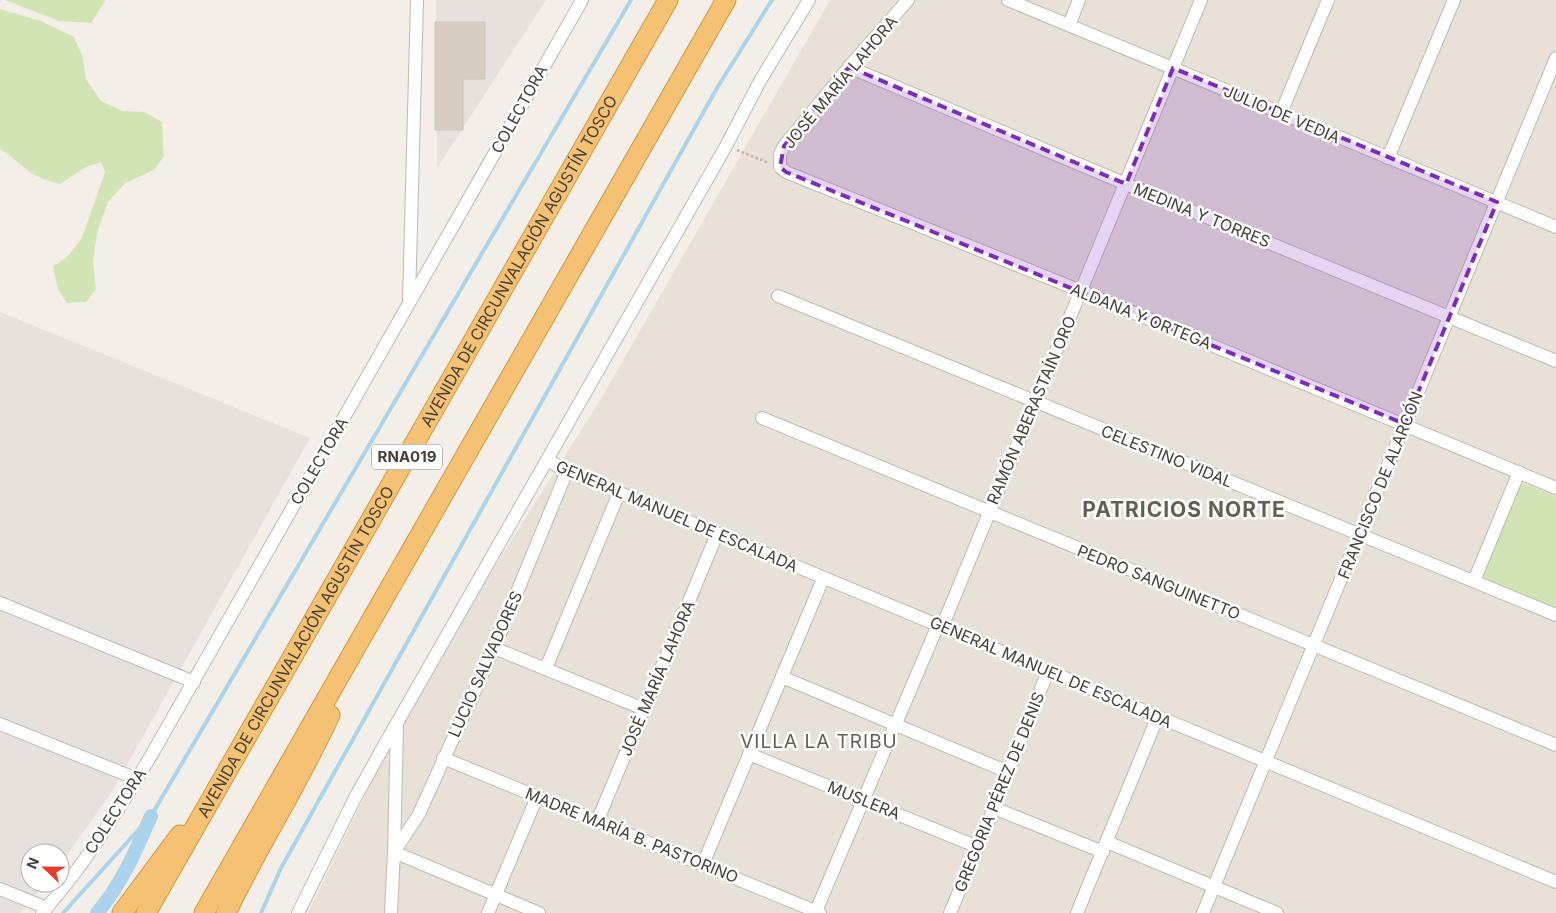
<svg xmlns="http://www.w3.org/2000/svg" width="1556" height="913" font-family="Inter,sans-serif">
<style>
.residential{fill:#e7e1d7}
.industrial{fill:#e6e1dd}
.green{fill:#d1e5b4}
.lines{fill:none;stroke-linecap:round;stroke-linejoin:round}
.stream{stroke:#a9d4ec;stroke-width:4}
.canal{stroke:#a9d4ec;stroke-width:14}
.building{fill:#d7cdc1;stroke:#cec2b2}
.minor-casing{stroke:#c1b9ae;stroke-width:14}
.highway-casing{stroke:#d39642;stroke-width:21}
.path{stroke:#bfb19e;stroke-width:2.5;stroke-dasharray:2.5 2.5;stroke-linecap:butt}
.minor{stroke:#fff;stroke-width:12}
.highway{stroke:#f4c272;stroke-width:19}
.marked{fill:#7b2cbf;fill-opacity:0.2;stroke:#7b2cbf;stroke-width:4;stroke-dasharray:10 6;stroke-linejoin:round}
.labels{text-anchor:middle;stroke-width:5;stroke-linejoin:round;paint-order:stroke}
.shield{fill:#fff;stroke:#7e7973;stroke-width:1}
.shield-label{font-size:15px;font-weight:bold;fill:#464037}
.street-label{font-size:16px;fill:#464037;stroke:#fff}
.quarter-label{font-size:19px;letter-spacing:1px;fill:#685d4f;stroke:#fff}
.district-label{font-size:21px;font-weight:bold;letter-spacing:1px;fill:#685d4f;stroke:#fff}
</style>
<rect width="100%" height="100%" fill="#f3efe8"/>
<path class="residential" d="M830,0H1556V913H308L416,691L599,402Z"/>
<g class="industrial">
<path d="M436,0H546L437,168Z"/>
<path d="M0,312L310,438L113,790L60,865V853H30V883H46L20,913H0Z"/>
</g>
<g class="green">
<path d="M5,0H106L91,23L59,21Z"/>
<path d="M0,9L41,21L74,37L83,58L86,79L101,101L123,111L144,112L162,122L164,156L154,170L125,183L108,202L97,233L93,261L96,289L86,302L67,303L58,289L53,267L69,255L82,238L105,172L101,162L86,167L60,184C51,182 42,179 33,174C21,166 12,156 0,149Z"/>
<path d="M1518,482L1556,497V608L1480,577Z"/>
</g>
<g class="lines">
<g class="stream">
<path d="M63,913L151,816L631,0"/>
<path d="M261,913L281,868L717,88L772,0"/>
</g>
<path class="canal" d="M97,913C122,884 136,850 151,816"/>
</g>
<path class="building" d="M435,22H485V79H463V130H435Z"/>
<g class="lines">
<defs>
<g id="minor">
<path d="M908,0L849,67L784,146L780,154V167L786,172L1081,291L1556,488"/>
<path d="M1008,0L1556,227"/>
<path d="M1069,25L1079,0"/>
<path d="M849,67L1126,184L1556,361"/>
<path d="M1281,113L1328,0"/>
<path d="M1388,158L1454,0"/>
<path d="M778,296L1556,615"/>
<path d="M409,300L417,0"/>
<path d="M762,418L1556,745"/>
<path d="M547,460L567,471L1556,882"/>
<path d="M1474,581L1519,472"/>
<path d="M0,603L194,682"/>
<path d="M942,627L1201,0"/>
<path d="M494,648L644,709"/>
<path d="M546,668L619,493"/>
<path d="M782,677L1008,772"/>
<path d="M0,724L137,779"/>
<path d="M397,726L394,852L539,913"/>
<path d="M749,754L978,847"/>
<path d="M443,758L820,913"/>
<path d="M994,808L1103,852"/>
<path d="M597,822L717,534"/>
<path d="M1107,842L1277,913"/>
<path d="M703,864L823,579"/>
<path d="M0,889L47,908"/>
<path d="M816,911L938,625"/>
<path d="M42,913C85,865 119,809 152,754L582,0"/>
<path d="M298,913L355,798L381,751L726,146L760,81L809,0"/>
<path d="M391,913L394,852L419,814L494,648L567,471"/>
<path d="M488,913L537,797"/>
<path d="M950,913L994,808L1048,671"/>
<path d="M1077,913L1158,716"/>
<path d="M1203,913L1556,58"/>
</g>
<g id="highway">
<path d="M122,913L180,835"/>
<path id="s1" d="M146,913L668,0"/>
<path d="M204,913L726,0"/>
<path d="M226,913C258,846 299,783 330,715"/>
</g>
</defs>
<use href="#minor" class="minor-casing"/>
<use href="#highway" class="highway-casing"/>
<path class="path" d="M737,150L769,163"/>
<use href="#minor" class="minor"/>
<use href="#highway" class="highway"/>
</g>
<path class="marked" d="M849,67L1126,184L1173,68L1497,202L1405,424L786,172L780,167L784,146Z"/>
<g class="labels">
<rect class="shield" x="372" y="444.5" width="70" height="25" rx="4"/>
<g class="shield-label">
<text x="407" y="462">RNA019</text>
</g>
<g class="street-label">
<text transform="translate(840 82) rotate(-50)" y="6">JOSÉ MARÍA LAHORA</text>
<text transform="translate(519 109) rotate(-61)" y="6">COLECTORA</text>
<text transform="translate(1282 114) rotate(23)" y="6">JULIO DE VEDIA</text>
<text transform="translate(1202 215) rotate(22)" y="6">MEDINA Y TORRES</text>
<text dy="6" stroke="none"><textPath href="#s1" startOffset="751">AVENIDA DE CIRCUNVALACIÓN AGUSTÍN TOSCO</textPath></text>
<text transform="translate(1141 316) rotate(22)" y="6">ALDANA Y ORTEGA</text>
<text transform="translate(1031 410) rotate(-67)" y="6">RAMÓN ABERASTAÍN ORO</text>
<text transform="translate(1167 456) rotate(22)" y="6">CELESTINO VIDAL</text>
<text transform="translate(319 461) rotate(-60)" y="6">COLECTORA</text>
<text transform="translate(1380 485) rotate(-68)" y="6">FRANCISCO DE ALARCÓN</text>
<text transform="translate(677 516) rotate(23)" y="6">GENERAL MANUEL DE ESCALADA</text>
<text transform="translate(1159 582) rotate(22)" y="6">PEDRO SANGUINETTO</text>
<text dy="6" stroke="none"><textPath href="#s1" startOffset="301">AVENIDA DE CIRCUNVALACIÓN AGUSTÍN TOSCO</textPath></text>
<text transform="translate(485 664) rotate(-66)" y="6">LUCIO SALVADORES</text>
<text transform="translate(1051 672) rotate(23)" y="6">GENERAL MANUEL DE ESCALADA</text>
<text transform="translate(657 678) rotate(-67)" y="6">JOSÉ MARÍA LAHORA</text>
<text transform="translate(999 792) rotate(-68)" y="6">GREGORIA PÉREZ DE DENIS</text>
<text transform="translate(864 800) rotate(22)" y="6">MUSLERA</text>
<text transform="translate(115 811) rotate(-57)" y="6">COLECTORA</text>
<text transform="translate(632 835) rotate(22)" y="6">MADRE MARÍA B. PASTORINO</text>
</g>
<g class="quarter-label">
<text x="819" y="748">VILLA LA TRIBU</text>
</g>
<g class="district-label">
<text x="1184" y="517">PATRICIOS NORTE</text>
</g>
</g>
<g transform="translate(45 868) rotate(292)"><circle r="24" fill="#ffffff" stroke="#b5b3af"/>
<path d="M0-4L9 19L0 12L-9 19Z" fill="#ec3a27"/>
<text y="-8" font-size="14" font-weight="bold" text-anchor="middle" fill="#464037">N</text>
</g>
</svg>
